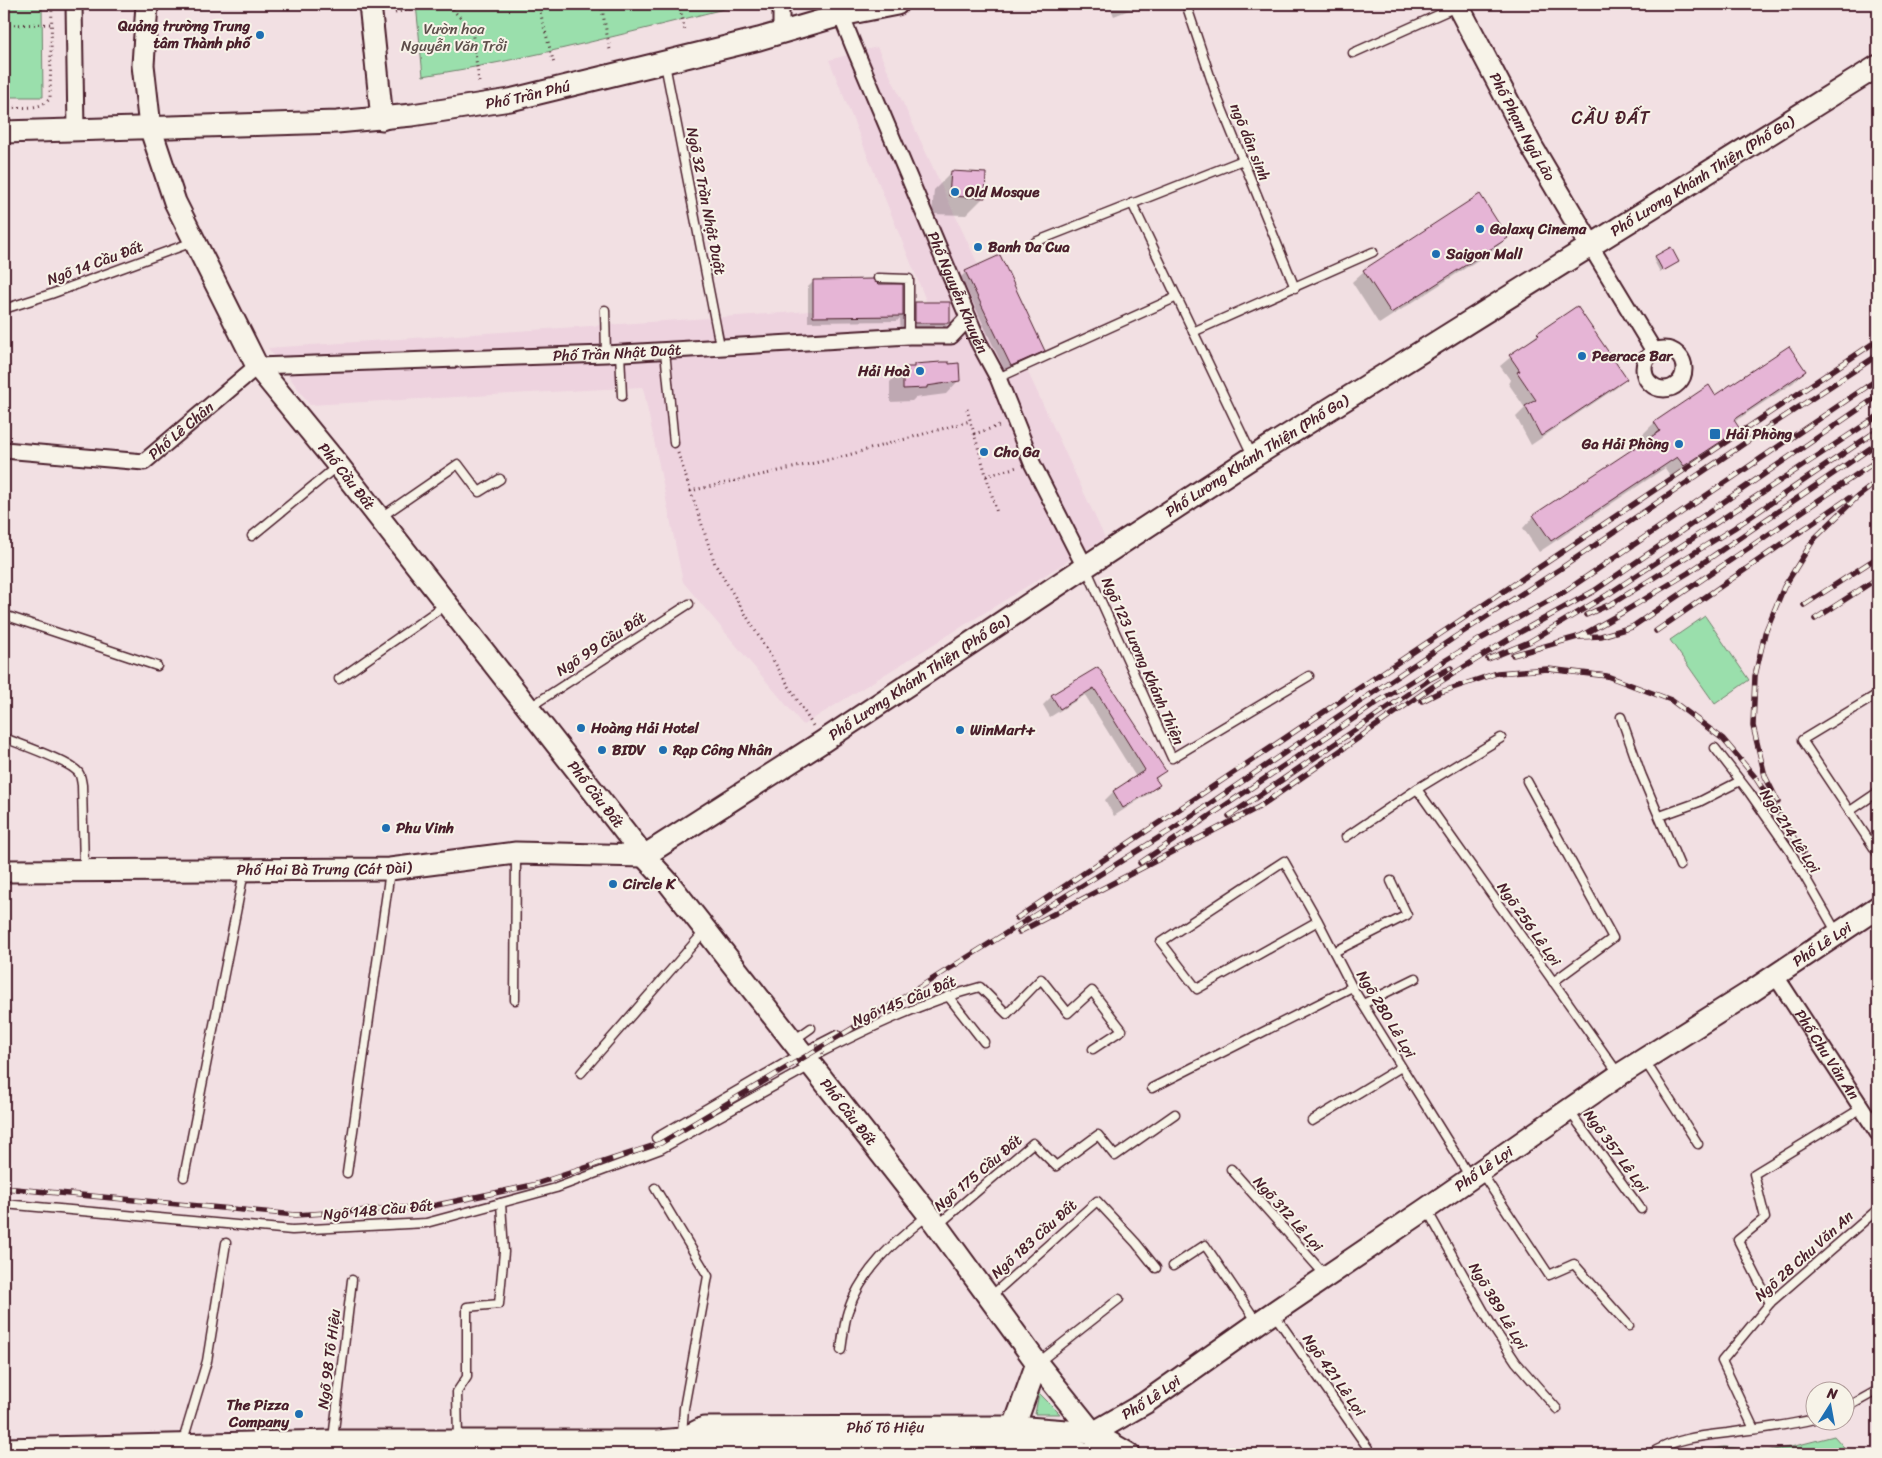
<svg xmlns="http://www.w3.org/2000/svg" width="1882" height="1458" font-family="Sriracha,sans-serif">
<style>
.built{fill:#eed3df}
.green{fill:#9adfac;stroke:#727f6c}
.shadow{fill:#0003}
.building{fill:#e6b5d6;stroke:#4a1f2b}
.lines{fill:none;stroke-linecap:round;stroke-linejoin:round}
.lane-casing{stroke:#4a1f2b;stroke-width:11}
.street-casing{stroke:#4a1f2b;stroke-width:19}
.secondary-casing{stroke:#4a1f2b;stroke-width:25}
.path{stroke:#4a1f2b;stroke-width:3;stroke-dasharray:1 4;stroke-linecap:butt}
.lane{stroke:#f7f3e8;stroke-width:8}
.street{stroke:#f7f3e8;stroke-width:15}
.secondary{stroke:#f7f3e8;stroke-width:21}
.rail-casing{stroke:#4a1f2b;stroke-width:5.5}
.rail{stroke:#f7f3e8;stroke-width:4;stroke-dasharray:11;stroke-linecap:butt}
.path-bridge{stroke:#4a1f2b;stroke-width:3;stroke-dasharray:1 4;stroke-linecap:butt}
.poi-dot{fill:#1f6fb2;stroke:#f7f3e8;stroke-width:2}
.labels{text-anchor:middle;stroke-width:4;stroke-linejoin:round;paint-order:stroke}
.poi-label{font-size:15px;font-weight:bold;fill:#4a1f2b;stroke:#f7f3e8;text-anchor:start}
.park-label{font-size:15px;fill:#5e4f4b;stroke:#f7f3e8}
.street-label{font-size:15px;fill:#4a1f2b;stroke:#f7f3e8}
.quarter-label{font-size:18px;letter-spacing:1px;fill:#4a1f2b;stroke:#f7f3e8}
</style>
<rect width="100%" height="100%" fill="#f2e0e3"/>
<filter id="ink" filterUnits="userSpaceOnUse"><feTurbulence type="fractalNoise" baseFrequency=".02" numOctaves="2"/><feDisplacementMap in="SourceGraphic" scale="10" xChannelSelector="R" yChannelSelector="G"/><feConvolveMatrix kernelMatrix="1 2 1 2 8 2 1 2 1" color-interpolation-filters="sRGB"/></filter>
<g filter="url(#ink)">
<path class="built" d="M877,47L1105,538L803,725L683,582L643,387L310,405L268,348L927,303L829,60Z"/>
<g class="green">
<path d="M4,4H42L43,97H4Z"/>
<path d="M416,4H744C638,30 532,59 423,76Z"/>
<path d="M1705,616L1749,680L1715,704L1670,640Z"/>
<path d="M1039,1393L1060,1414H1035Z"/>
<path d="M1834,1436L1850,1454H1690L1724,1447L1767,1451L1791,1447Z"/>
</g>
<g class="shadow">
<path d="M1109,4H1144L1114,16Z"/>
<path d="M951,173L984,197L966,215L932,214L934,190Z"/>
<path d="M1507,237L1495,249L1379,324L1352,282L1364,271Z"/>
<path d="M1656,257L1677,262L1660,272L1653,259Z"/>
<path d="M966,272L1043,350L1038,356L1005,371L961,277Z"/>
<path d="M814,281L902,286V316L915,303L949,323L934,338L901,337L900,318L897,321L808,322V287Z"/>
<path d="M1538,334L1625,379L1616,388L1531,445L1516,417L1525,408L1508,383L1511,381L1500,366Z"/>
<path d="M915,366L959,380L946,394L915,398L912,401L890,402V382L903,368H912Z"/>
<path d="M1805,371L1793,383L1734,422L1738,429L1726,440L1671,477L1665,468L1539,552L1523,528L1534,516L1647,441L1643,434L1654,423L1708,387L1715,397Z"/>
<path d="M1097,668L1164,771L1155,780L1158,785L1150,793L1114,816L1105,800L1113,792L1136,777L1085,695L1050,717L1043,705L1052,696Z"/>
<path d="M1724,1448L1767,1452L1773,1454H1696Z"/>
</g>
<g class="building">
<path d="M951,171L986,173L985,198L949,196Z"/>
<path d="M1480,194L1508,238L1391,313L1363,270Z"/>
<path d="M1671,247L1679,262L1663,271L1655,256Z"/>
<path d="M1000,255L1045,351L1011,366L965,271Z"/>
<path d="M873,279L878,284H903V316L813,317V280Z"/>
<rect x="915" y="302" width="35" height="21"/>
<path d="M1577,306L1627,379L1541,436L1525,406L1536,400L1517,372L1520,371L1509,355L1539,335L1537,333Z"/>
<path d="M1789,346L1806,371L1734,420L1740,429L1684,466L1677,457L1551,541L1533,515L1660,431L1654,422L1709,385L1715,395Z"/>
<path d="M941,362H949V364L959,363L960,381L927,386V388L903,389V367H914V364Z"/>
<path d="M1098,667L1166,771L1155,778L1160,785L1123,808L1113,791L1145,770L1094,688L1060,709L1051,695Z"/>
</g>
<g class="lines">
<defs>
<g id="lane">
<path d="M1186,4L1216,94L1295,288"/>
<path d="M1353,53L1456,7"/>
<path d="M665,64L720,346"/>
<path d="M1132,203L1252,455"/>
<path d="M1035,242L1243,160"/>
<path d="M878,278L909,279V336"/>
<path d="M4,309L51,294L193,242"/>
<path d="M605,310L606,354"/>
<path d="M1193,332L1373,252"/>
<path d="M665,351L674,443"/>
<path d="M620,353L622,396"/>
<path d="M998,378L1177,297"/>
<path d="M381,517L458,464L479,492L500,479"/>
<path d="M252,536L336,467"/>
<path d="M1086,568L1172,758L1309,676"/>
<path d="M4,615L157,666"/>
<path d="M339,679L445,605"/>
<path d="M1878,694L1802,740L1878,854"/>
<path d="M530,707L689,604"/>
<path d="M1621,717L1641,774L1680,866"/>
<path d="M4,738C20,744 66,760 77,771C81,774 81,780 82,785L84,868"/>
<path d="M1715,748L1749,792L1790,851L1837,933"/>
<path d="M1527,781L1613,938L1553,982"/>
<path d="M1417,789L1618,1073"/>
<path d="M1850,811L1878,792"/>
<path d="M1660,816L1699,802L1740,781"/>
<path d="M1346,837L1417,789L1501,738"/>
<path d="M1871,914L1878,926"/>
<path d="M1318,921L1197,989L1161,942L1284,861L1318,921L1352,987L1470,1177"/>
<path d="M1334,952L1407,915L1391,881"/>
<path d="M948,996L984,1042"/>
<path d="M515,1000L516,855"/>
<path d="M1363,1004L1416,978"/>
<path d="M794,1040L811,1028"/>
<path d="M1645,1061L1698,1144"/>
<path d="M581,1073L704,932"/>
<path d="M1152,1088L1352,987"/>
<path d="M1570,1112L1641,1209"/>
<path d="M1312,1121L1401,1067"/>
<path d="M656,1138L802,1053L837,1035"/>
<path d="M1231,1169L1325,1275"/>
<path d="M1481,1172L1549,1275L1574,1264L1629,1326"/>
<path d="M347,1173L390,871"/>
<path d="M184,1177L244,872"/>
<path d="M655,1188L708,1276L684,1408L682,1435"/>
<path d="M4,1204L292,1230L426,1223L556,1188L661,1149L812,1065L816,1055C869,1028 923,1002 980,987L1007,1014L1041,979L1068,1013L1092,991L1122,1030L1093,1049"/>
<path d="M1427,1210L1492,1326L1516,1362L1557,1409"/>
<path d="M938,1225L1033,1143L1056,1166L1098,1135L1115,1156L1175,1114"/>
<path d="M1173,1266L1205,1245L1257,1322"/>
<path d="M990,1297L1097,1201L1136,1243L1156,1268"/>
<path d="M1770,1303L1738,1240L1765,1218L1754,1174L1862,1108"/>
<path d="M1274,1314L1372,1454"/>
<path d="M841,1350C843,1337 844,1323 848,1311C862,1270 894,1242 927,1216"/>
<path d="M1039,1362L1119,1299"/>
<path d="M1844,1409L1878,1390"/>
<path d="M1754,1429L1722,1361L1771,1302L1878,1209"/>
<path d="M333,1439L352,1280"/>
<path d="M458,1439L457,1392L467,1377V1307L499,1304L504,1252L501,1203"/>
<path d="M182,1444L207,1361L226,1243"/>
<path d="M1650,1454C1673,1439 1700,1436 1727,1433C1756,1429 1786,1426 1814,1419"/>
</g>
<g id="street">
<path d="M74,4L76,130"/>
<path id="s1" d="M841,4V15L853,45L978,341L998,378L1032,463L1085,567"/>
<path d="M781,33V4"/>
<path d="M1591,247L1654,351"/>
<circle cx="1664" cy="369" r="20"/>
<path id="s2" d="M4,450L144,462L257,366L606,354L909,336H951L968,318"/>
<path id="s3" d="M1775,975L1878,1133"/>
</g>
<g id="secondary">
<path id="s4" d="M147,4L143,65L150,127L175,202L257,366L338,465L644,856L668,882L929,1215L1037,1363L1093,1433L1101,1454"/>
<path d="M370,4L382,119"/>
<path id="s5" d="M1457,4L1532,147L1591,247"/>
<path id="s6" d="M4,132L337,122L412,115L510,100L759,39L841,15L897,4"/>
<path id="s7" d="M644,856L822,742L1085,567L1253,457L1878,66"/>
<path id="s8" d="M4,871L390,869L516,853L644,856"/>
<path id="s9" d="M1093,1433L1145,1403L1258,1323L1426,1209L1619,1075L1749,993L1878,907"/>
<path d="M1008,1437L1014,1427L1037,1363"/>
<path id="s10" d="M682,1439L704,1428L1014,1427L1093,1433L1129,1454"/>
<path d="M4,1449L333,1441H658L682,1439L706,1445L976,1441L1058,1444L1084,1454"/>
</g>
</defs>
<use href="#lane" class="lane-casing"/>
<use href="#street" class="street-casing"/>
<use href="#secondary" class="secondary-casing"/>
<g class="path">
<path d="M452,4L454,11L472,30L479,82"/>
<path d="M521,4C530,9 539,9 549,4"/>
<path d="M601,4L610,50"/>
<path d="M679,4L685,31"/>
<path d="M539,8L554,64"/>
<path d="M395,13L427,4"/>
<path d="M4,25L52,24"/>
<path d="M4,107C18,107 41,111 50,98L52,4"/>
<path d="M967,409L997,513"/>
<path d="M974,434L1002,425"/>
<path d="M678,453L715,564L813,726"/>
<path d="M986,476L1017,467"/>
<path d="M690,491L841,457L970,421"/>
</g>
<use href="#lane" class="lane"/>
<use href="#street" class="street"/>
<use href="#secondary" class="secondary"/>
<defs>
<g id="rail">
<path d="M1804,605L1878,557"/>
<path d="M1586,615L1613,603L1734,528L1878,430"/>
<path d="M1815,619L1878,578"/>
<path d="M1656,631L1849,498"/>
<path d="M1581,637L1601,636L1632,627L1878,460"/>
<path d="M1513,655L1581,636L1625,611L1688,573L1878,443"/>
<path d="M1488,659L1529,642L1607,595L1878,416"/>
<path d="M1422,701L1438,693L1497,673L1548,669L1607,676L1671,700L1723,739L1755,777L1803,852"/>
<path d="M1778,802L1765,776L1753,726L1755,676L1765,633L1784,587L1814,539L1856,498L1878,481"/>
<path d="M1229,816L1430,679L1451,668"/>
<path d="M1140,863L1381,700L1482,638L1561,594L1878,379"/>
<path d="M1017,918L1878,340"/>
<path d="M1019,932L1259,807L1432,687L1522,631L1594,591L1878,396"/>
<path d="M4,1188L296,1215L432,1206L533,1185L661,1143L883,1010L1171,830L1455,637L1560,569L1761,432L1878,355"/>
</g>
</defs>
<use href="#rail" class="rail-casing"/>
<use href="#rail" class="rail"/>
<path class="path-bridge" d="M813,1041L823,1054"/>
</g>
</g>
<g class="poi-dot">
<circle cx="260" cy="35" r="5"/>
<circle cx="955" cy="192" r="5"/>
<circle cx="1480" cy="229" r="5"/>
<circle cx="978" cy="247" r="5"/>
<circle cx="1436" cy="254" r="5"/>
<circle cx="1582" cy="356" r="5"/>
<circle cx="920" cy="371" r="5"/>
<rect x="1709" y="428" width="12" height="12" rx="2.5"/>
<circle cx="1679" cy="444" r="5"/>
<circle cx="984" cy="452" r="5"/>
<circle cx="581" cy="728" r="5"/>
<circle cx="960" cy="730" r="5"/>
<circle cx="602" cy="750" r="5"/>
<circle cx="663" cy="750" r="5"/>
<circle cx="386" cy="828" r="5"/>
<circle cx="613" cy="884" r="5"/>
<circle cx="299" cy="1414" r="5"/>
</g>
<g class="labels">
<g class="poi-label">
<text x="250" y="31" text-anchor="end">Quảng trường Trung<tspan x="250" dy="17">tâm Thành phố</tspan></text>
<text x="965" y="197">Old Mosque</text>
<text x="1490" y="234">Galaxy Cinema</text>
<text x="988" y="252">Banh Da Cua</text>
<text x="1446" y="259">Saigon Mall</text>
<text x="1592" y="361">Peerace Bar</text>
<text x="910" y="376" text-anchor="end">Hải Hoà</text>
<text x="1726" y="439">Hải Phòng</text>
<text x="1669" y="449" text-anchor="end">Ga Hải Phòng</text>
<text x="994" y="457">Cho Ga</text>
<text x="591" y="733">Hoàng Hải Hotel</text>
<text x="970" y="735">WinMart+</text>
<text x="612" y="755">BIDV</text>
<text x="673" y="755">Rạp Công Nhân</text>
<text x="396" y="833">Phu Vinh</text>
<text x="623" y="889">Circle K</text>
<text x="289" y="1410" text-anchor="end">The Pizza<tspan x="289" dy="17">Company</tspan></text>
</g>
<g class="park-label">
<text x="454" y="34">Vườn hoa<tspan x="454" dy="17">Nguyễn Văn Trỗi</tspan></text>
</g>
<g class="street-label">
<text dy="5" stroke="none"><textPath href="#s6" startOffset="526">Phố Trần Phú</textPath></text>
<text dy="5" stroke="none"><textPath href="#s5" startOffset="139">Phố Phạm Ngũ Lão</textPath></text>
<text transform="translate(1250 142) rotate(68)" y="5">ngõ dân sinh</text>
<text dy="5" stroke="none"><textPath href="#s7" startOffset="1258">Phố Lương Khánh Thiện (Phố Ga)</textPath></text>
<text transform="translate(706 201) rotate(79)" y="5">Ngõ 32 Trần Nhật Duật</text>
<text transform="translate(95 263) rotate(-20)" y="5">Ngõ 14 Cầu Đất</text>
<text dy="5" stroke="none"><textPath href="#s1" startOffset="312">Phố Nguyễn Khuyến</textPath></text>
<text dy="5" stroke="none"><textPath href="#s2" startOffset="649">Phố Trần Nhật Duật</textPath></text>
<text dy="5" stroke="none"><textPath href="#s2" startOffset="189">Phố Lê Chân</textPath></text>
<text dy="5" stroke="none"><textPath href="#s7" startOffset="732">Phố Lương Khánh Thiện (Phố Ga)</textPath></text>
<text dy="5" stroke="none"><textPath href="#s4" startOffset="528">Phố Cầu Đất</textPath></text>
<text transform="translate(601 644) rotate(-33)" y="5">Ngõ 99 Cầu Đất</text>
<text transform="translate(1143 661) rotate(66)" y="5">Ngõ 123 Lương Khánh Thiện</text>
<text dy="5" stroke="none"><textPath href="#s7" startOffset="328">Phố Lương Khánh Thiện (Phố Ga)</textPath></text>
<text dy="5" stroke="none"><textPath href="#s4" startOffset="932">Phố Cầu Đất</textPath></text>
<text transform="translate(1790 831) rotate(57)" y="5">Ngõ 214 Lê Lợi</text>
<text dy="5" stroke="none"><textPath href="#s8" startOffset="320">Phố Hai Bà Trưng (Cát Dài)</textPath></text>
<text transform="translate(1529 924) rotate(55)" y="5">Ngõ 256 Lê Lợi</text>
<text dy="5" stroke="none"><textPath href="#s9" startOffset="878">Phố Lê Lợi</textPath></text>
<text transform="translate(904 1001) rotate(-22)" y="5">Ngõ 145 Cầu Đất</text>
<text transform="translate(1386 1014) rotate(59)" y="5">Ngõ 280 Lê Lợi</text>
<text dy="5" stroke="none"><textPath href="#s3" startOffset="95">Phố Chu Văn An</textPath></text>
<text dy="5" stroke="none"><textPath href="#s4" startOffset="1338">Phố Cầu Đất</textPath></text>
<text transform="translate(1616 1151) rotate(54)" y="5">Ngõ 357 Lê Lợi</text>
<text dy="5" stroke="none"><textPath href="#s9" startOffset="472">Phố Lê Lợi</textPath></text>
<text transform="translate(978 1173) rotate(-40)" y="5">Ngõ 175 Cầu Đất</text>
<text transform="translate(378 1210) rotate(-5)" y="5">Ngõ 148 Cầu Đất</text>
<text transform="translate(1288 1214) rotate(48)" y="5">Ngõ 312 Lê Lợi</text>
<text transform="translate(1034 1239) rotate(-42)" y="5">Ngõ 183 Cầu Đất</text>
<text transform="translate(1804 1256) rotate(-42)" y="5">Ngõ 28 Chu Văn An</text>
<text transform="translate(1498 1306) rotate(59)" y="5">Ngõ 389 Lê Lợi</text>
<text transform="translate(329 1359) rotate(-83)" y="5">Ngõ 98 Tô Hiệu</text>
<text transform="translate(1334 1375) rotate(55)" y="5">Ngõ 421 Lê Lợi</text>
<text dy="5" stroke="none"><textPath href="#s9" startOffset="68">Phố Lê Lợi</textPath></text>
<text dy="5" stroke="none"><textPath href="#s10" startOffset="206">Phố Tô Hiệu</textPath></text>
</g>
<g class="quarter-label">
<text x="1611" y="124">CẦU ĐẤT</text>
</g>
</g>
<rect width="1882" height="1458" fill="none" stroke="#f7f3e8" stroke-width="20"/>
<rect x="10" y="10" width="1862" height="1438" fill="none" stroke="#4a1f2b" stroke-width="2" filter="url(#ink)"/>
<g transform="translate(1830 1406) rotate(11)"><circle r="24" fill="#f7f3e8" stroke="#b29e9c"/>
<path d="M0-4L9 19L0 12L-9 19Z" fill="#1f6fb2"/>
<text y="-8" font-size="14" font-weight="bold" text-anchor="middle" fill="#4a1f2b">N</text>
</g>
</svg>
